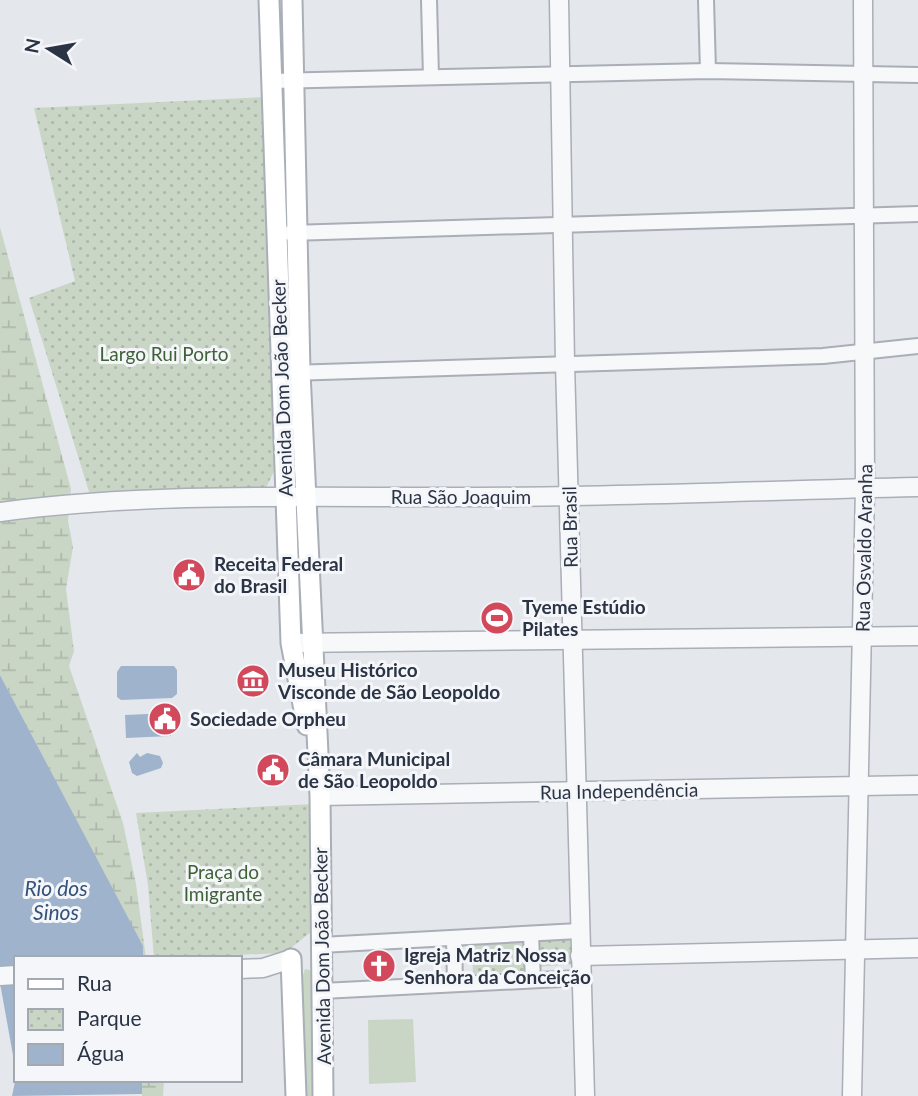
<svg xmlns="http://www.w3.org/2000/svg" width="918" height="1096" font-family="Lato,sans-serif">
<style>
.green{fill:#c9d6c5}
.wetland{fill:url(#wetland-marsh)}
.park{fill:url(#park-dots)}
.water{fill:#9fb4cc}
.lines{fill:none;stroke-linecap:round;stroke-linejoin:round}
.minor-casing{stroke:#a9aeb7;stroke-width:18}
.tertiary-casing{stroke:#a9aeb7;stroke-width:21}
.secondary-casing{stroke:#a9aeb7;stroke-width:23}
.minor{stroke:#f7f8fa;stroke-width:14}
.tertiary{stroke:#f7f8fa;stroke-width:18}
.secondary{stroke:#fff;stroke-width:19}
.labels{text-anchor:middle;stroke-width:6;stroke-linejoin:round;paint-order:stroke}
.park-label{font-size:19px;fill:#3f6138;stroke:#f4f6f9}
.street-label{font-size:19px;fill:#2b3445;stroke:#f4f6f9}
.poi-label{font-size:19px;font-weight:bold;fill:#2b3445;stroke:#f4f6f9;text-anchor:start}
.water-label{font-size:21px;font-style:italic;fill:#34527a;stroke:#f4f6f9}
</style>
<defs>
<pattern id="wetland-marsh" width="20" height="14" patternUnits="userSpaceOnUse" patternTransform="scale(1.75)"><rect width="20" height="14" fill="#c9d6c5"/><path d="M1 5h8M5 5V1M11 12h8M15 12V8" fill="none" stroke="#adb8ab"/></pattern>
<pattern id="park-dots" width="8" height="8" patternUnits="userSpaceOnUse" patternTransform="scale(1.75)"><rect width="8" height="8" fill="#c9d6c5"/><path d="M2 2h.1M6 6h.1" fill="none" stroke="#adb8ab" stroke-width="1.8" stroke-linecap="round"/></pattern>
</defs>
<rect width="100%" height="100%" fill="#e4e7ec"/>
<g class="green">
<path d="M305,969L313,971L318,1096H304L302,979Z"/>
<path d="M413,1019L416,1082L369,1084L368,1020Z"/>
</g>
<g class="wetland">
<path d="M0,227L71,489L68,521L73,547L66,589L74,651L69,666L123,823L136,884L146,958H143L142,946L0,675Z"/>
<path d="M142,1080H164L163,1096H142Z"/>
</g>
<g class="park">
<path d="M267,97L278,444L274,471L265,490L90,495L29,298L75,281L34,108Z"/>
<path d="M314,804L318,926L285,953L154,958L148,885L136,813Z"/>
<path d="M576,938L578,964L535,967L534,941Z"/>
<path d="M526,940L528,971L473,974L472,943Z"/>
</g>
<g class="water">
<path d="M121,666H174L177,670V694L172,698L121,700L117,697V672Z"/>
<path d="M0,675L143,946V958H16V1072L0,983Z"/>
<path d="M170,713L171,736L126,738L125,715Z"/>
<path d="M137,753L140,757L147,753L160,756L163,763L161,768L137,776L132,773L129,762Z"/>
<path d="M16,1077V1080H142V1094L12,1096Z"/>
</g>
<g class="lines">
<defs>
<g id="minor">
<path d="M429,0L431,77"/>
<path d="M706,0L708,71"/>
<path d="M271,81L708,71L918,75"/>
<path d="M290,233L918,214"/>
<path d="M290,373L823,356L918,346"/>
<path d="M531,935L533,980"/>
<path d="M454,938L455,984"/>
<path d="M321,945L579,931"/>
<path d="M322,991L580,978"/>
</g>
<g id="tertiary">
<path d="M559,0L565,363L585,1096"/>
<path d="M0,512C159,491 320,498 480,497C626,497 772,490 918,487"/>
<path d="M291,643L918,636"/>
<path d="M320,796L918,785"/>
<path d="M580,956L918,948"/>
<path d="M240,969L263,968L291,959"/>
<path d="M0,976L16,975"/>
<path d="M852,1096L865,488L863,0"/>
</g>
<g id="secondary">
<path d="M269,0L291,643L307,725"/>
<path d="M292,0L300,372L320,796L323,1096"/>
<path d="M291,959L296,1096"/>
</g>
</defs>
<use href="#minor" class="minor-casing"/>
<use href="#tertiary" class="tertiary-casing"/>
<use href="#secondary" class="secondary-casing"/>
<use href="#minor" class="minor"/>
<use href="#tertiary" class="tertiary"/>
<use href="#secondary" class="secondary"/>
</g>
<defs>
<symbol id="civic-disc" viewBox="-11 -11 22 22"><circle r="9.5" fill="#d1495b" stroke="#f4f6f9"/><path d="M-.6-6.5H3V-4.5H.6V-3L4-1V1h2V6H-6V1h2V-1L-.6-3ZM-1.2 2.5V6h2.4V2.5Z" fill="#fff"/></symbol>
<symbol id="stadium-disc" viewBox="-11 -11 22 22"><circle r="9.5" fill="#d1495b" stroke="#f4f6f9"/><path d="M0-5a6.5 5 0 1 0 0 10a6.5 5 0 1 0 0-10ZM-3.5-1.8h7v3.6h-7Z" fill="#fff"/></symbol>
<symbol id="museum-disc" viewBox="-11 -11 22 22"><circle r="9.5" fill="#d1495b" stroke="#f4f6f9"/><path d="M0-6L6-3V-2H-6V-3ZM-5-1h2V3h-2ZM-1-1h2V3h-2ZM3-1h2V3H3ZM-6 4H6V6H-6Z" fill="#fff"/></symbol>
<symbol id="church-disc" viewBox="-11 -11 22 22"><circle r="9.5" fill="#d1495b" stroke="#f4f6f9"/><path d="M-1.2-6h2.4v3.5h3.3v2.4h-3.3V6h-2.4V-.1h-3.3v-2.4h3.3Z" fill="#fff"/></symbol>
</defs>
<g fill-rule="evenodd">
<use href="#civic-disc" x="170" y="556" width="38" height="38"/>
<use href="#stadium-disc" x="478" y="599" width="38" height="38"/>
<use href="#museum-disc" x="234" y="662" width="38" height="38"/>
<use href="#civic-disc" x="146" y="700" width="38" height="38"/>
<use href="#civic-disc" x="254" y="751" width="38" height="38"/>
<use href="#church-disc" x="360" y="947" width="38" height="38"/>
</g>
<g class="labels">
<g class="park-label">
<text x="164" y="361">Largo Rui Porto</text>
<text x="223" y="879">Praça do<tspan x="223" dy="22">Imigrante</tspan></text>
</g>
<g class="street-label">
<text transform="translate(282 388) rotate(-92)" y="7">Avenida Dom João Becker</text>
<text x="461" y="504">Rua São Joaquim</text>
<text transform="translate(570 527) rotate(-91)" y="7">Rua Brasil</text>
<text transform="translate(864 548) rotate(-89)" y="7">Rua Osvaldo Aranha</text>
<text transform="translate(619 791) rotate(-1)" y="7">Rua Independência</text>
<text transform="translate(322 956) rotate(-91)" y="7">Avenida Dom João Becker</text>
</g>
<g class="poi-label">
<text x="214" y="571">Receita Federal<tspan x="214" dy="22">do Brasil</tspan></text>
<text x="522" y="614">Tyeme Estúdio<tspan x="522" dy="22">Pilates</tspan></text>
<text x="278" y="677">Museu Histórico<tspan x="278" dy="22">Visconde de São Leopoldo</tspan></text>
<text x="190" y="726">Sociedade Orpheu</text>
<text x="298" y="766">Câmara Municipal<tspan x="298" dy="22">de São Leopoldo</tspan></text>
<text x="404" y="962">Igreja Matriz Nossa<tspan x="404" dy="22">Senhora da Conceição</tspan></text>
</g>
<g class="water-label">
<text x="56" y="896">Rio dos<tspan x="56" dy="24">Sinos</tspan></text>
</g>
</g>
<rect x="14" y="956" width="228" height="126" fill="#f4f6f9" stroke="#a4a8b1" stroke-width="2"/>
<rect x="28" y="979" width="35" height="10" fill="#ffffff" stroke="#a4a8b1" stroke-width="2"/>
<text x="77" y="991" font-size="21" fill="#2b3445">Rua</text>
<rect x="28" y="1009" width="35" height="21" fill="url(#park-dots)" stroke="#a4a8b1" stroke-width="2"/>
<text x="77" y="1026" font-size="21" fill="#2b3445">Parque</text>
<rect x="28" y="1044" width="35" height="21" fill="#9fb4cc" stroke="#a4a8b1" stroke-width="2"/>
<text x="77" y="1061" font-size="21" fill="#2b3445">Água</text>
<g transform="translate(49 49) rotate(281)" stroke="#f4f6f9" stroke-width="5" paint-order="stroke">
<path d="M0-5L12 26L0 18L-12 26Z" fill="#2b3445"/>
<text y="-10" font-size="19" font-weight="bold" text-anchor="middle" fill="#2b3445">N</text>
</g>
</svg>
